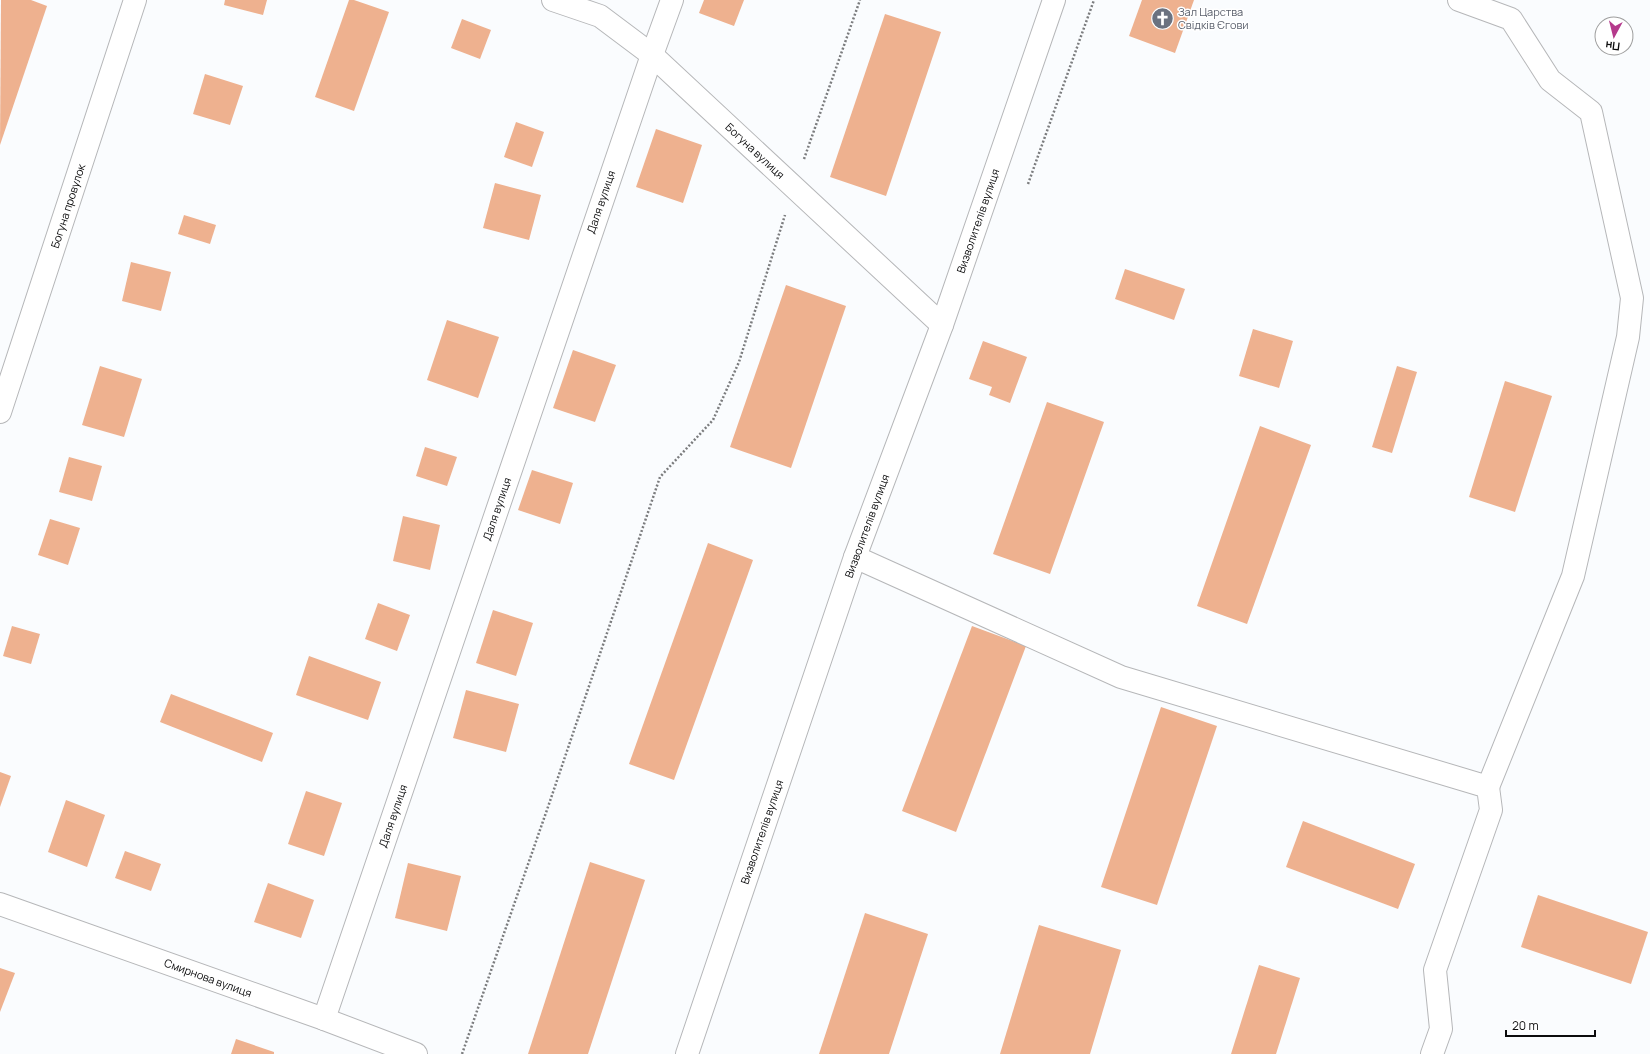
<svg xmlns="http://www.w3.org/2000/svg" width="1650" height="1054" font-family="Manrope,sans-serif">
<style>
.building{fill:#eeb18f}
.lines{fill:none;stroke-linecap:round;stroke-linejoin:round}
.minor-casing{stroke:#b6b7b9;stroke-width:24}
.path{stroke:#7b7c7e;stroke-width:2.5;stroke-dasharray:2 2;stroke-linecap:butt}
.minor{stroke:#fff;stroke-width:22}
.labels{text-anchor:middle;stroke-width:3;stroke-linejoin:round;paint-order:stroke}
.worship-label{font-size:11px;fill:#5b616d;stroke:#fff;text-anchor:start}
.street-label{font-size:11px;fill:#0c0c0d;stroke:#fff}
</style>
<rect width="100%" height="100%" fill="#fafcfe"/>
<g class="building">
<path d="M1,0H31L47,6L0,145Z"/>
<path d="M225,0H267L263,15L224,5Z"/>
<path d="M349,0H354L389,12L354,111L315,97Z"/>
<path d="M704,0H744L734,26L699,13Z"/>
<path d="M1142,0H1194L1175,53L1129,36Z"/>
<path d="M885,14L941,32L886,196L830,177Z"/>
<path d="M462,19L491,30L480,59L451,48Z"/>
<path d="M205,74L243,86L230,125L193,114Z"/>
<path d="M516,122L544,132L532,167L504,157Z"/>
<path d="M656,129L702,145L683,203L636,187Z"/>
<path d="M495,183L541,195L529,240L483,228Z"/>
<path d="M184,215L216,225L210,244L178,234Z"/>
<path d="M131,262L171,272L161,311L122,301Z"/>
<path d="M1125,269L1185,289L1174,320L1115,299Z"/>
<path d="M786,285L846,306L791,468L730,447Z"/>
<path d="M447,320L499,337L478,398L427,380Z"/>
<path d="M1253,329L1293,341L1279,388L1239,376Z"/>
<path d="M983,341L1027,357L1010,403L989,395L992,387L969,379Z"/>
<path d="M573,350L616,365L595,422L553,408Z"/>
<path d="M100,366L142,379L124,437L82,425Z"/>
<path d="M1397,366L1417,372L1392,453L1372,447Z"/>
<path d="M1505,381L1552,396L1515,512L1469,497Z"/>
<path d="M1047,402L1104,422L1050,574L993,554Z"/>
<path d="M1260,426L1311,445L1247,624L1197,606Z"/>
<path d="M425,447L457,457L447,486L416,476Z"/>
<path d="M69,457L102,466L92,501L59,492Z"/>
<path d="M532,470L573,483L560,524L518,510Z"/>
<path d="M403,516L440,525L430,570L393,561Z"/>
<path d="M50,519L80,528L68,565L38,555Z"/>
<path d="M708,543L753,560L674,780L629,764Z"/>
<path d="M378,603L410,615L397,651L365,639Z"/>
<path d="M493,610L533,623L516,676L476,663Z"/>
<path d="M12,626L40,634L31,664L3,656Z"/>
<path d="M972,626L1026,646L956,832L902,811Z"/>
<path d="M309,656L381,682L368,720L296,695Z"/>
<path d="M466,690L519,704L506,752L453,738Z"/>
<path d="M171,694L273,733L262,762L160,722Z"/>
<path d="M1161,707L1217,726L1157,905L1101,887Z"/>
<path d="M0,772L11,776L0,807Z"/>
<path d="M306,791L342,803L324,856L288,844Z"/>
<path d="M66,800L105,815L87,867L48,852Z"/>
<path d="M1303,821L1415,864L1398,909L1286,867Z"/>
<path d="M125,851L161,864L151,891L115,878Z"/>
<path d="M590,862L645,880L588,1054H528Z"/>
<path d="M408,863L461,876L447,931L395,918Z"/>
<path d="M268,883L314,900L301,938L254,922Z"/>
<path d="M1538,895L1648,932L1631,984L1521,947Z"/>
<path d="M865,913L928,934L889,1054H819Z"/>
<path d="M1039,925L1121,950L1090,1054H1000Z"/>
<path d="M1259,965L1300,978L1276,1054H1231Z"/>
<path d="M0,968L15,973L0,1012Z"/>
<path d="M236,1039L274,1052V1054H231Z"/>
</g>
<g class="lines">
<defs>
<g id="minor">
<path d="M553,0L600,16L652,55L942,325"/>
<path d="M1459,0L1511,19L1550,80L1591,112L1632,298L1628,337L1573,576L1488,787"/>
<path d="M0,412L135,0"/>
<path d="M855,557L1121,677L1488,787L1491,810L1435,970L1441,1029L1432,1054"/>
<path d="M0,904L324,1019L416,1054"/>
<path d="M324,1019L652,55L672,0"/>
<path d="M687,1054L855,557L942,325L1054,0"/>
</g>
</defs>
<use href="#minor" class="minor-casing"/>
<g class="path">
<path d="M804,159L860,0"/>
<path d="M1028,184L1094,0"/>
<path d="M462,1054L549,804L660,477L713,420L739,362L785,215"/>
</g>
<use href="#minor" class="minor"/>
</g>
<defs>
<symbol id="church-disc" viewBox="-11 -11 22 22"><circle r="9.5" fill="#6b7280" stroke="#fff"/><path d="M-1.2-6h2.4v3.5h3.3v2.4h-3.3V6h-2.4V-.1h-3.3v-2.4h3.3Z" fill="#fff"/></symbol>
</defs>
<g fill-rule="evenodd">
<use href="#church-disc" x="1150" y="6" width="25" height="25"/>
</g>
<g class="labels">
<g class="worship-label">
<text x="1178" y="16">Зал Царства<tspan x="1178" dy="13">Свідків Єгови</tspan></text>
</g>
<g class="street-label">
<text transform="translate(755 151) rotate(43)" y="4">Богуна вулиця</text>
<text transform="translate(601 202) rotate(-71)" y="4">Даля вулиця</text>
<text transform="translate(68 206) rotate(-72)" y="4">Богуна провулок</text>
<text transform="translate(978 221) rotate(-71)" y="4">Визволителів вулиця</text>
<text transform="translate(497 509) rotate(-71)" y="4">Даля вулиця</text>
<text transform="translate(867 526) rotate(-70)" y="4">Визволителів вулиця</text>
<text transform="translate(393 816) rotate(-71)" y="4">Даля вулиця</text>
<text transform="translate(762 832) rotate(-71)" y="4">Визволителів вулиця</text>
<text transform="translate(208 978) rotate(20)" y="4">Смирнова вулиця</text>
</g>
</g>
<g transform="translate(1614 36) rotate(187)"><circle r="19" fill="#ffffff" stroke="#9e9e9e"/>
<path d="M0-3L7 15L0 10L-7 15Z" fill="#b53a8c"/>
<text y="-6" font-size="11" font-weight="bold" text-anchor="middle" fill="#0c0c0d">Пн</text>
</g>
<path d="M1506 1030v6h89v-6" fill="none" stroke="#0c0c0d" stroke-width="2"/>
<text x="1512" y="1030" font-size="12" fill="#0c0c0d" stroke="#ffffff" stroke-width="3" paint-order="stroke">20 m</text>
</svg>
